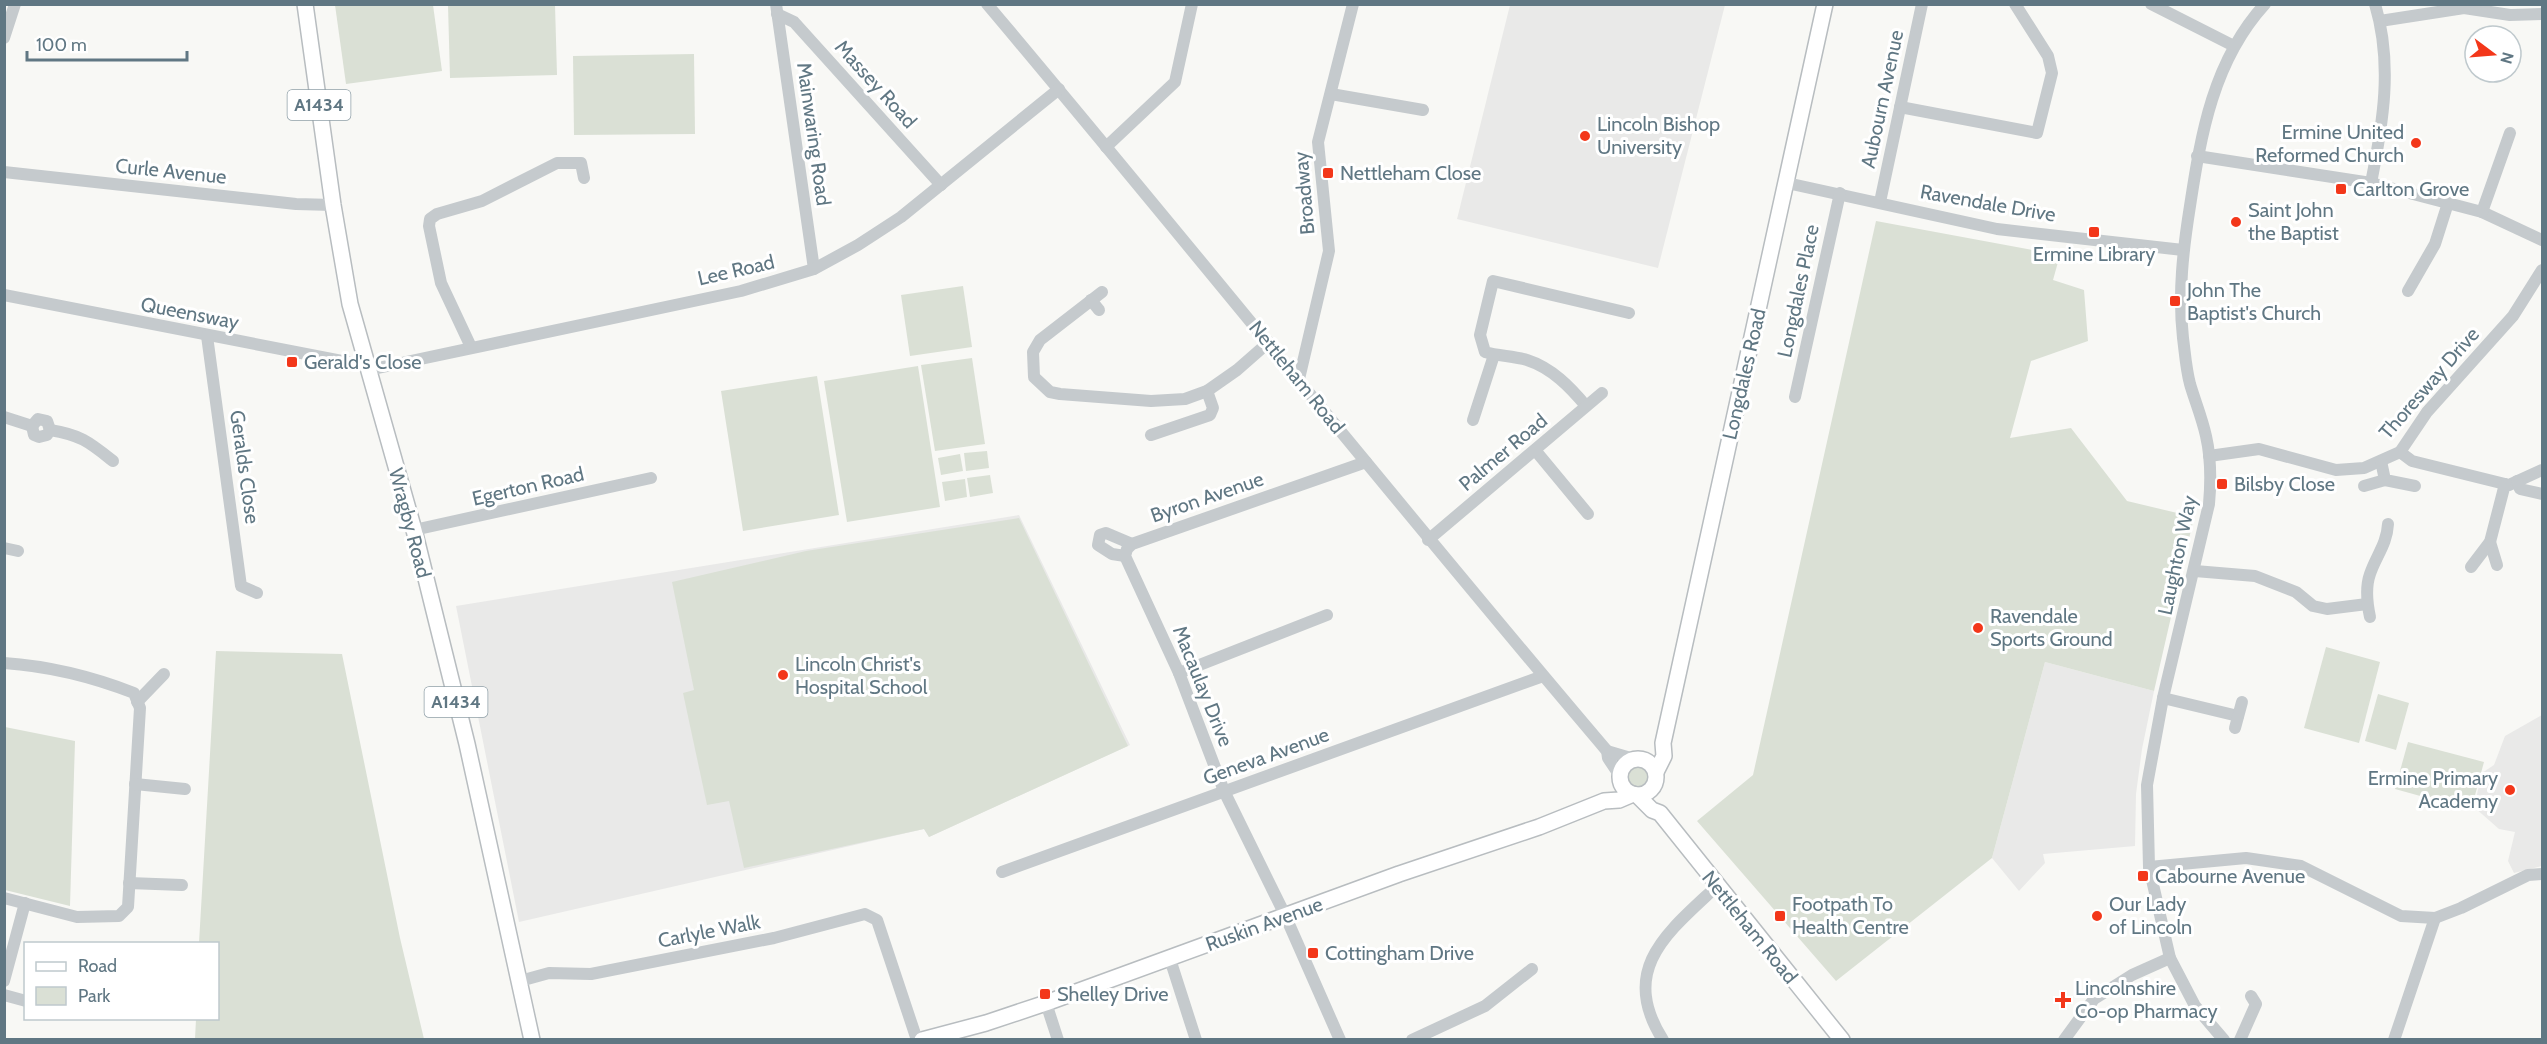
<svg xmlns="http://www.w3.org/2000/svg" width="2547" height="1044" font-family="Cabin,sans-serif">
<style>
.built{fill:#e9e9e8}
.green{fill:#dae0d5}
.lines{fill:none;stroke-linecap:round;stroke-linejoin:round}
.major-casing{stroke:#b8bdc0;stroke-width:18}
.minor{stroke:#c5cacd;stroke-width:12}
.major{stroke:#fff;stroke-width:15}
.poi-dot{fill:#f3371a;stroke:#fff;stroke-width:2}
.labels{text-anchor:middle;stroke-width:6;stroke-linejoin:round;paint-order:stroke}
.shield{fill:#fff;stroke:#90a0a8;stroke-width:1.5}
.shield-label{font-size:18px;font-weight:bold;fill:#607783}
.street-label{font-size:20px;fill:#607783;stroke:#fff}
.poi-label{font-size:20px;fill:#607783;stroke:#fff;text-anchor:start}
</style>
<rect width="100%" height="100%" fill="#f8f8f5"/>
<g class="built">
<path d="M1510,5H1725L1658,268L1457,219Z"/>
<path d="M1019,515L1130,745L929,837L924,829L519,922L456,606Z"/>
<path d="M2045,662L2154,691L2142,749L2136,794L2135,846L2043,854L2045,863L2019,891L1992,858Z"/>
<path d="M2542,715V866L2514,873L2508,861L2515,832L2499,829L2474,807L2482,773L2494,765L2505,736Z"/>
</g>
<g class="green">
<path d="M335,5H433L442,71L346,84Z"/>
<path d="M448,5H555L557,75L450,78Z"/>
<path d="M694,54L695,134L574,135L573,56Z"/>
<path d="M1876,221L2060,255L2053,280L2084,290L2088,341L2031,361L2010,438L2071,428L2127,501L2194,517L2154,691L2045,662L1992,858L1836,981L1697,821L1753,775Z"/>
<path d="M963,286L972,347L910,356L901,295Z"/>
<path d="M972,358L985,444L935,451L921,365Z"/>
<path d="M918,366L940,507L847,522L824,381Z"/>
<path d="M817,376L839,515L743,531L721,391Z"/>
<path d="M987,451L989,468L966,471L964,453Z"/>
<path d="M960,454L963,471L941,475L938,458Z"/>
<path d="M990,475L993,493L970,497L967,478Z"/>
<path d="M965,479L967,497L945,501L942,482Z"/>
<path d="M1019,518L1128,746L929,837L924,829L744,868L729,801L707,805L683,693L694,690L672,582L806,551Z"/>
<path d="M2326,647L2380,662L2359,743L2304,728Z"/>
<path d="M216,651L342,654L400,938L424,1039H195L196,1019L218,1018V944L199,943Z"/>
<path d="M2378,694L2409,703L2396,750L2365,741Z"/>
<path d="M5,727L75,741L70,906L5,890Z"/>
<path d="M2408,742L2484,762L2471,810L2395,789Z"/>
<circle cx="1639" cy="777" r="13"/>
</g>
<g class="lines">
<defs>
<g id="major">
<path d="M305,4L333,205L350,304L414,530L467,744L532,1040"/>
<circle cx="1638" cy="777" r="18"/>
<path d="M1656,772L1664,756L1663,743L1825,4"/>
<path d="M1637,795L1652,810L1660,813L1842,1040"/>
<path d="M922,1040L986,1023L1046,1003L1399,874L1539,827L1604,801L1619,800L1633,794"/>
</g>
</defs>
<use href="#major" class="major-casing"/>
<g class="minor">
<path d="M776,4L814,269"/>
<path d="M987,4C1196,252 1397,504 1607,751L1608,758L1620,776"/>
<path d="M2151,4L2234,46"/>
<path d="M777,14L794,22L941,185"/>
<path d="M2380,21L2464,8L2510,15L2542,14"/>
<path d="M4,38L15,4"/>
<path d="M1331,94L1423,110"/>
<path d="M1900,107L2037,133L2052,73L2048,56L2015,4"/>
<path d="M1106,147L1175,82L1192,4"/>
<path d="M2197,156L2371,183L2482,212L2542,240"/>
<path d="M4,172L296,204L333,205"/>
<path d="M1787,183L1997,229L2183,250"/>
<path d="M2371,183C2383,123 2393,64 2375,4"/>
<path d="M1880,202L1922,4"/>
<path d="M2482,212L2510,133"/>
<path d="M2408,291L2435,244L2448,203"/>
<path d="M1102,292L1040,340L1033,352L1034,377L1050,392L1060,394L1151,401L1185,399L1207,391L1237,370L1269,342"/>
<path d="M4,295L378,368L741,291L814,269L858,245L901,217L1059,89"/>
<path d="M1091,300L1099,310"/>
<path d="M207,336L241,586L257,593"/>
<path d="M471,347L441,283L429,226L430,219L437,214L482,201L557,163H581L584,178"/>
<path d="M1299,379L1329,251L1318,142L1353,4"/>
<path d="M1795,397L1840,193"/>
<path d="M1586,406C1570,387 1552,368 1527,360C1513,356 1498,356 1485,352L1480,335L1493,281L1629,313"/>
<path d="M4,417L32,426L38,419L47,421L50,430"/>
<path d="M1473,420L1494,355"/>
<path d="M32,426L34,435L39,437L47,435L50,430C81,435 89,442 113,461"/>
<path d="M1151,435L1210,415L1213,408L1207,391"/>
<path d="M1535,450L1588,514"/>
<path d="M2400,452L2412,461L2509,485L2542,470"/>
<path d="M2209,456L2259,449L2336,470L2364,468L2400,452L2427,412L2513,316L2542,270"/>
<path d="M2381,461L2385,480L2415,486"/>
<path d="M2517,481L2520,489L2542,494"/>
<path d="M2364,486L2385,480"/>
<path d="M414,530L651,478"/>
<path d="M1428,540L1602,393"/>
<path d="M2490,542L2497,565"/>
<path d="M4,548L18,551"/>
<path d="M1125,556L1112,554L1098,545L1100,535L1106,533L1132,544"/>
<path d="M2471,567L2490,542L2505,484"/>
<path d="M2195,571L2255,576L2296,592L2313,606L2327,609L2367,604"/>
<path d="M2370,617C2367,603 2365,588 2370,574C2376,556 2387,544 2388,524"/>
<path d="M4,663C48,666 93,677 134,693L140,708L128,907L119,916L77,917L4,898"/>
<path d="M1179,673L1327,615"/>
<path d="M2163,698L2238,716"/>
<path d="M137,702L164,674"/>
<path d="M2235,728L2242,702"/>
<path d="M1607,751L1634,759"/>
<path d="M135,784L185,789"/>
<path d="M2149,867L2246,858L2301,866L2401,916L2435,918L2461,908L2528,875L2542,874"/>
<path d="M1002,872L1543,676"/>
<path d="M129,883L182,885"/>
<path d="M1170,959L1196,1040"/>
<path d="M4,981L25,903"/>
<path d="M520,981L549,973L591,974L774,938L865,914L877,920L917,1040"/>
<path d="M4,995L26,1001"/>
<path d="M1046,1003L1058,1040"/>
<path d="M1340,1040L1285,915L1224,791L1179,673L1125,556L1127,549L1132,544L1366,462"/>
<path d="M1412,1040L1485,1006L1532,969"/>
<path d="M1663,1040C1618,969 1668,932 1717,886"/>
<path d="M2064,1040L2094,999L2132,975L2170,958"/>
<path d="M2224,1040L2195,1006L2170,958L2149,867L2147,785L2163,698L2209,504C2211,482 2211,458 2206,436C2202,418 2195,401 2190,384C2186,369 2185,353 2183,338C2178,294 2183,250 2190,206C2201,134 2213,61 2265,4"/>
<path d="M2240,1040L2256,1004L2251,996"/>
<path d="M2394,1040L2435,918"/>
</g>
<use href="#major" class="major"/>
</g>
<g class="poi-dot">
<circle cx="1585" cy="136" r="6"/>
<circle cx="2416" cy="143" r="6"/>
<rect x="1322" y="167" width="12" height="12" rx="3"/>
<rect x="2335" y="183" width="12" height="12" rx="3"/>
<circle cx="2236" cy="222" r="6"/>
<rect x="2088" y="226" width="12" height="12" rx="3"/>
<rect x="2169" y="295" width="12" height="12" rx="3"/>
<rect x="286" y="356" width="12" height="12" rx="3"/>
<rect x="2216" y="478" width="12" height="12" rx="3"/>
<circle cx="1978" cy="628" r="6"/>
<circle cx="783" cy="675" r="6"/>
<circle cx="2510" cy="790" r="6"/>
<rect x="2137" y="870" width="12" height="12" rx="3"/>
<rect x="1774" y="910" width="12" height="12" rx="3"/>
<circle cx="2097" cy="916" r="6"/>
<rect x="1307" y="947" width="12" height="12" rx="3"/>
<rect x="1039" y="988" width="12" height="12" rx="3"/>
<path d="M2060 991h6v6h6v6h-6v6h-6v-6h-6v-6h6z"/>
</g>
<g class="labels">
<g class="shield">
<rect x="287.5" y="90" width="63" height="30" rx="4.5"/>
<rect x="424.5" y="687" width="63" height="30" rx="4.5"/>
</g>
<g class="shield-label">
<text x="319" y="111">A1434</text>
<text x="456" y="708">A1434</text>
</g>
<g class="street-label">
<text transform="translate(876 84) rotate(48)" y="7">Massey Road</text>
<text transform="translate(1882 99) rotate(-78)" y="7">Aubourn Avenue</text>
<text transform="translate(814 134) rotate(82)" y="7">Mainwaring Road</text>
<text transform="translate(171 171) rotate(6)" y="7">Curle Avenue</text>
<text transform="translate(1304 193) rotate(-95)" y="7">Broadway</text>
<text transform="translate(1988 203) rotate(10)" y="7">Ravendale Drive</text>
<text transform="translate(736 270) rotate(-13)" y="7">Lee Road</text>
<text transform="translate(1798 291) rotate(-78)" y="7">Longdales Place</text>
<text transform="translate(190 313) rotate(11)" y="7">Queensway</text>
<text transform="translate(1744 374) rotate(-77)" y="7">Longdales Road</text>
<text transform="translate(1297 377) rotate(51)" y="7">Nettleham Road</text>
<text transform="translate(2429 383) rotate(-49)" y="7">Thoresway Drive</text>
<text transform="translate(1503 452) rotate(-40)" y="7">Palmer Road</text>
<text transform="translate(245 467) rotate(82)" y="7">Geralds Close</text>
<text transform="translate(528 486) rotate(-13)" y="7">Egerton Road</text>
<text transform="translate(1207 497) rotate(-19)" y="7">Byron Avenue</text>
<text transform="translate(410 523) rotate(75)" y="7">Wragby Road</text>
<text transform="translate(2177 555) rotate(-78)" y="7">Laughton Way</text>
<text transform="translate(1203 686) rotate(68)" y="7">Macaulay Drive</text>
<text transform="translate(1266 756) rotate(-20)" y="7">Geneva Avenue</text>
<text transform="translate(1264 924) rotate(-20)" y="7">Ruskin Avenue</text>
<text transform="translate(1750 927) rotate(51)" y="7">Nettleham Road</text>
<text transform="translate(709 931) rotate(-11)" y="7">Carlyle Walk</text>
</g>
<g class="poi-label">
<text x="1597" y="131">Lincoln Bishop<tspan x="1597" dy="23">University</tspan></text>
<text x="2404" y="139" text-anchor="end">Ermine United<tspan x="2404" dy="23">Reformed Church</tspan></text>
<text x="1340" y="180">Nettleham Close</text>
<text x="2353" y="196">Carlton Grove</text>
<text x="2248" y="217">Saint John<tspan x="2248" dy="23">the Baptist</tspan></text>
<text x="2094" y="261" text-anchor="middle">Ermine Library</text>
<text x="2187" y="297">John The<tspan x="2187" dy="23">Baptist's Church</tspan></text>
<text x="304" y="369">Gerald's Close</text>
<text x="2234" y="491">Bilsby Close</text>
<text x="1990" y="623">Ravendale<tspan x="1990" dy="23">Sports Ground</tspan></text>
<text x="795" y="671">Lincoln Christ's<tspan x="795" dy="23">Hospital School</tspan></text>
<text x="2498" y="785" text-anchor="end">Ermine Primary<tspan x="2498" dy="23">Academy</tspan></text>
<text x="2155" y="883">Cabourne Avenue</text>
<text x="1792" y="911">Footpath To<tspan x="1792" dy="23">Health Centre</tspan></text>
<text x="2109" y="911">Our Lady<tspan x="2109" dy="23">of Lincoln</tspan></text>
<text x="1325" y="960">Cottingham Drive</text>
<text x="2075" y="995">Lincolnshire<tspan x="2075" dy="23">Co-op Pharmacy</tspan></text>
<text x="1057" y="1001">Shelley Drive</text>
</g>
</g>
<rect width="2547" height="1044" fill="none" stroke="#607783" stroke-width="12"/>
<rect x="24" y="942" width="195" height="78" fill="#ffffff" stroke="#bfc9cd" stroke-width="1.5"/>
<rect x="36" y="962" width="30" height="9" fill="#ffffff" stroke="#bfc9cd" stroke-width="1.5"/>
<text x="78" y="972" font-size="18" fill="#607783">Road</text>
<rect x="36" y="987" width="30" height="18" fill="#dae0d5" stroke="#bfc9cd" stroke-width="1.5"/>
<text x="78" y="1002" font-size="18" fill="#607783">Park</text>
<g transform="translate(2493 54) rotate(106)"><circle r="28" fill="#ffffff" stroke="#bfc9cd" stroke-width="1.5"/>
<path d="M0-4.5L10 22L0 15L-10 22Z" fill="#f3371a"/>
<text y="-9" font-size="16" font-weight="bold" text-anchor="middle" fill="#607783">N</text>
</g>
<path d="M27 51v9h160v-9" fill="none" stroke="#607783" stroke-width="3"/>
<text x="36" y="51" font-size="18" fill="#607783" stroke="#ffffff" stroke-width="4.5" paint-order="stroke">100 m</text>
</svg>
